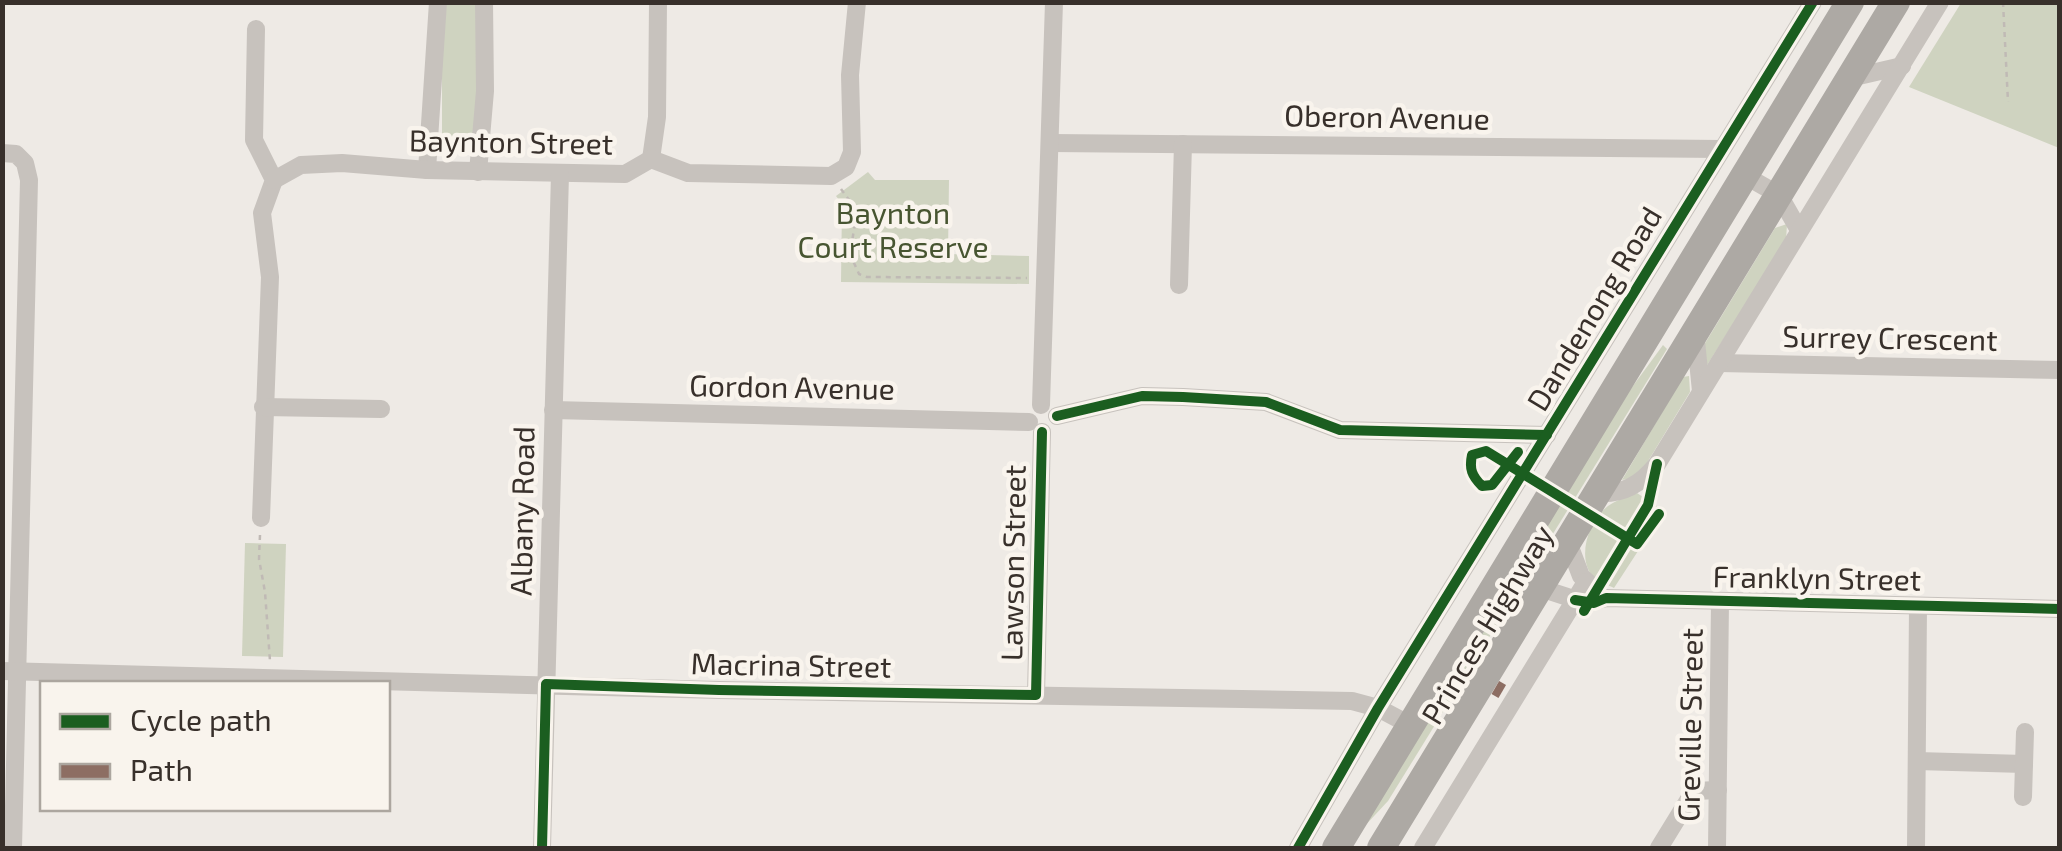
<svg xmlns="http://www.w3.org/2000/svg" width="2062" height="851" font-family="'Exo 2',sans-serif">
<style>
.green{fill:#cfd3c0}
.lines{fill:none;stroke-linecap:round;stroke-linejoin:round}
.path{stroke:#c0bab5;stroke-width:2.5;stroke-dasharray:5 5;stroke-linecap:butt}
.minor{stroke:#c7c2bd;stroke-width:18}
.highway{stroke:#ada9a4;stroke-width:28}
.quiet{stroke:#8d6e63;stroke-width:8;stroke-dasharray:15 8;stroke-linecap:butt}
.cycleway-casing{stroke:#f9f4ed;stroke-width:16}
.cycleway{stroke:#1b5e20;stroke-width:10}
.labels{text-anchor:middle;stroke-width:9;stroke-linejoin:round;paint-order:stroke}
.street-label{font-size:30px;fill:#38302b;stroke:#f9f4ed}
.park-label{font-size:30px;fill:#475531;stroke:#f9f4ed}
</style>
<rect width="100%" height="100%" fill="#eeeae5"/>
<g class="green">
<path d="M446,3H474L478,8L477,112L471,150L442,151V18Z"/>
<path d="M1961,3H2059V148L1909,87Z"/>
<path d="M868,172L875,180H949L948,254L1029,256V284L841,282L842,204L836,196Z"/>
<path d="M1787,224L1786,240L1704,370V345L1775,228Z"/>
<path d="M1663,345L1667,349L1388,801L1361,830L1619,405Z"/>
<path d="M1689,376L1690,392L1642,471L1633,478L1622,480L1683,377Z"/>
<path d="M1637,493L1664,511L1614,588C1608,585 1598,582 1593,577C1576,557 1589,520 1608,506C1616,500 1628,497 1637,493Z"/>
<path d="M245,543L286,544L283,657L242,656Z"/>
</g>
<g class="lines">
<g class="path">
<path d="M2003,2L2008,102"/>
<path d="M841,189L857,211L850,254L859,274L867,277L1027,278"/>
<path d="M260,535L259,559L265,592L270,661"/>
</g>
<g class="minor">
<path d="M256,29L254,140L274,180L262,213L270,277L261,518"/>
<path d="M1850,78L1902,66"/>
<path d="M1051,143L1722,149"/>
<path d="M2,153L16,154L25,163L29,180L13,848"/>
<path d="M651,159L657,117L658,2"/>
<path d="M427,170L438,2"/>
<path d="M478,172L485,91L484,2"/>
<path d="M1744,175L1779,195L1799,230"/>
<path d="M274,180L301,165L342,163L427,170L625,174L651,159L688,173L831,176L846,167L852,152L850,75L857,2"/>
<path d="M1179,285L1183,144"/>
<path d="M1695,331L1701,391"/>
<path d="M1719,363L2060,370"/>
<path d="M1041,405L1054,2"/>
<path d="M263,407L381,409"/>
<path d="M553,410L1029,422"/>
<path d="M1057,416L1142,396L1183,397L1266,402L1340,430L1547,435"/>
<path d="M1597,493C1623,495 1641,484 1657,464L1940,2"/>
<path d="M1568,542L1581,576L1594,588"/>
<path d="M1540,588L1586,603L1606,598L2060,609"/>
<path d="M2,671L719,690L1352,701L1378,708L1410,725"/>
<path d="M1036,695L1042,432"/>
<path d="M1917,761L2024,764"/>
<path d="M2023,797L2025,732"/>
<path d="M542,848L560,174"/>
<path d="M1298,848L1378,708L1813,2"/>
<path d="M1423,848L1586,582"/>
<path d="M1659,848L1694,791L1718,790"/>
<path d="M1717,848L1720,602"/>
<path d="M1916,848L1918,606"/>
</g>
<g class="highway">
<path d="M1336,848L1850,2"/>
<path d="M1381,848L1896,2"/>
</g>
<path class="quiet" d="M1495,696L1505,679"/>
<defs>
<g id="cycleway">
<path d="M1057,416L1142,396L1183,397L1266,402L1340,430L1547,435"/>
<path d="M1518,452L1492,485L1482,486C1472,476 1469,469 1472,455L1486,451L1637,544L1659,514"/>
<path d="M1575,600L1594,603L1606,598L2060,609"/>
<path d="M1584,611L1648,505L1657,464"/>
<path d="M542,848L546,684L719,690L1036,695L1042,432"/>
<path d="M1298,848L1378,708L1813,2"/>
</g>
</defs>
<use href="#cycleway" class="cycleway-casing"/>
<use href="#cycleway" class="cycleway"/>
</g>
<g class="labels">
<g class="street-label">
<text transform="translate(1387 118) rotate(1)" y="10">Oberon Avenue</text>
<text transform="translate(511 143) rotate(1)" y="10">Baynton Street</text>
<text transform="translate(1595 309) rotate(-59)" y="10">Dandenong Road</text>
<text transform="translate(1890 339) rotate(1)" y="10">Surrey Crescent</text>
<text transform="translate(792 388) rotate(1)" y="10">Gordon Avenue</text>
<text transform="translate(523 511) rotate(-89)" y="10">Albany Road</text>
<text transform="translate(1014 563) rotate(-89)" y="10">Lawson Street</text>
<text transform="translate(1817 579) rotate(1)" y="10">Franklyn Street</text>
<text transform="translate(1488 625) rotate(-59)" y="10">Princes Highway</text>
<text transform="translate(791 666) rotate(1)" y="10">Macrina Street</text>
<text transform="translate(1691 725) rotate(-89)" y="10">Greville Street</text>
</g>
<g class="park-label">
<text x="893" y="224">Baynton<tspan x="893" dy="34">Court Reserve</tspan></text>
</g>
</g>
<rect width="2062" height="851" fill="none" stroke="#38302b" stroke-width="10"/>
<rect x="40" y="681" width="350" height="130" fill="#f9f4ed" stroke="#aca69f" stroke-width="2.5"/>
<rect x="60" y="714" width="50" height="15" fill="#1b5e20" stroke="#aca69f" stroke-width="2.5"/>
<text x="130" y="731" font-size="30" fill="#38302b">Cycle path</text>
<rect x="60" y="764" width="50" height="15" fill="#8d6e63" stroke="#aca69f" stroke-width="2.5"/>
<text x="130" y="781" font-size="30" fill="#38302b">Path</text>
</svg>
